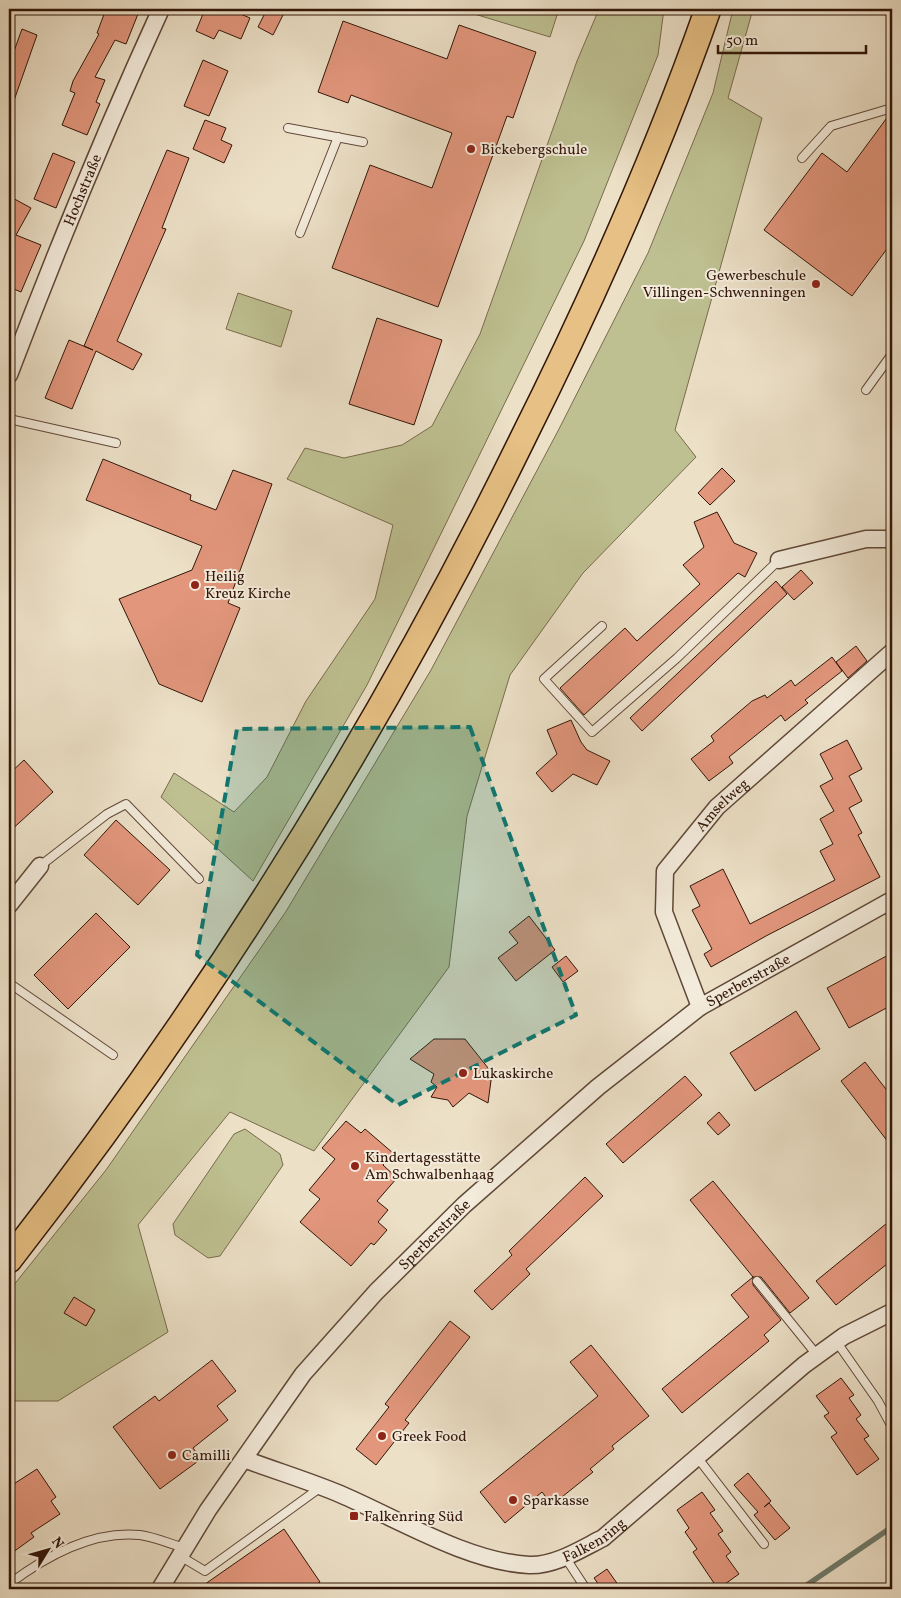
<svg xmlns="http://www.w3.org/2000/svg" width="901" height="1598" font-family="Vollkorn,serif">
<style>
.green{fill:#bec091;stroke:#786b4c}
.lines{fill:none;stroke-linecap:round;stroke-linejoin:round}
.stream{stroke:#707b6c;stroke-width:5.5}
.building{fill:#e2967c;stroke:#321608}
.lane-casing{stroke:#604838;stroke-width:10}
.street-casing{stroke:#604838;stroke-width:19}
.primary-casing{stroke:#321608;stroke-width:28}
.lane{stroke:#f3ebdb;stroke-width:8}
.street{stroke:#f3ebdb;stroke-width:16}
.primary{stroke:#e6c084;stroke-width:25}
.marked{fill:#0f766e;fill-opacity:0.2;stroke:#0f766e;stroke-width:4;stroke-dasharray:10 6;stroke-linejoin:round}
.poi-dot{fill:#8f2418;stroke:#f3ebdb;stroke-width:2}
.labels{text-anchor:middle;stroke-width:4;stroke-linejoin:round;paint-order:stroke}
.poi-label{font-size:15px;fill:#321608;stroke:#f3ebdb;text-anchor:start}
.street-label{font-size:15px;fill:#321608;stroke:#f3ebdb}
</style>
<rect width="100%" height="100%" fill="#ece0c7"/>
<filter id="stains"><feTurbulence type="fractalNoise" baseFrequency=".004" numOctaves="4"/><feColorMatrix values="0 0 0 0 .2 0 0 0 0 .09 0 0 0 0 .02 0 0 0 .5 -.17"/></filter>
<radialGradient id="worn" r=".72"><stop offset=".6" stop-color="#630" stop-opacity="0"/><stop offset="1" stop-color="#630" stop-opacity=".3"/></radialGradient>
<g class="green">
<path d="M458,9H559L550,37Z"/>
<path d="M599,9H664L658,55L584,241L367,685L253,881L161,797L174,773L234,812L267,777L306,701L375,599L393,525L287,479L305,448L344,458L402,445L432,426L480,334L577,61Z"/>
<path d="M733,9H753L728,98L762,118L675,430L696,457L583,573L510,675L467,816L449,967L314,1151L230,1112L138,1225L168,1332L58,1401H12L9,1404V1291L106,1170L285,913L431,670L559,429L648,253L713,93Z"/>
<path d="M238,293L292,311L281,347L226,329Z"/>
<path d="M245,1129L280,1154L283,1165L220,1256L208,1258L175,1235L173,1224L234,1134Z"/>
</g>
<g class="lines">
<path class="stream" d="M801,1589L892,1527"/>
</g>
<g class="building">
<path d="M106,9H140L126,44L115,40L95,77L105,80L96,102L100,104L87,135L62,125L75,93L70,91L73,81L99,34L97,33Z"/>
<path d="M205,9H229L250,18L241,39L219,30L214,39L196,31Z"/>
<path d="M267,9H286L273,35L258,27Z"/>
<path d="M343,21L447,59L459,25L536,52L513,118L507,116L438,307L332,268L370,165L432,188L452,133L351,95L348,103L318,92Z"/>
<path d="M22,29L37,35L11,109L9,108V65Z"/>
<path d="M203,60L228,71L209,116L184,106Z"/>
<path d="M892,114V242L852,296L764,230L822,153L847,172L889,115Z"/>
<path d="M205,120L226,128L221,140L232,145L224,163L193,149Z"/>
<path d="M167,150L189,158L162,228L166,229L117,341L142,354L133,370L96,351L72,409L45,398L69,340L93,350L84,346Z"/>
<path d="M53,153L75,162L56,208L34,199Z"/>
<path d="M9,196L31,208L16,235L41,245L21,292L9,287Z"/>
<path d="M377,318L442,340L414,425L349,404Z"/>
<path d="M103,459L191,495L190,500L216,510L233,470L272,484L228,603L240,608L202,702L159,684L119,599L192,570L202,546L86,500Z"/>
<path d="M722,468L735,481L710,505L698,493Z"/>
<path d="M717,512L734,543L757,553L745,577L738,573L584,715L560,688L625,628L637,641L700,584L683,565L704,547L694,522Z"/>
<path d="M801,570L813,583L794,600L782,587Z"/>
<path d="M776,581L787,594L642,731L630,718Z"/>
<path d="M856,646L867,661L848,678L836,662Z"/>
<path d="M832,657L842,671L805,700L808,703L785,721L781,715L729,757L733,763L709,781L691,759L714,741L711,736L752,701L765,695L767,698L791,680L795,686Z"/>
<path d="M571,720L581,742L587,750L610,761L597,785L573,774L552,792L536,773L557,754L547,730Z"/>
<path d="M847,740L862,769L849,776L862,801L849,808L862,833L858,835L880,877L766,936L711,967L704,954L712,949L692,910L700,906L690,886L723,869L750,924L835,880L820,851L833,844L820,819L834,811L820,786L833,779L820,754Z"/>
<path d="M24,760L53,792L9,832V774Z"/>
<path d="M116,820L170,870L138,905L84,855Z"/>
<path d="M96,913L130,947L68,1009L34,975Z"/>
<path d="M529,916L555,950L516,981L498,958L518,943L509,932Z"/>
<path d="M892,953V1005L849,1028L827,988Z"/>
<path d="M566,956L578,971L563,982L552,967Z"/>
<path d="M796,1011L820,1049L755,1091L730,1053Z"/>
<path d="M434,1039H465L492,1073L488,1103L469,1093L453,1107L448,1100L431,1097L437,1087L431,1082L434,1074L410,1059Z"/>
<path d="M865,1062L892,1097V1147L841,1081Z"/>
<path d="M685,1076L702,1095L623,1163L606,1144Z"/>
<path d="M719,1112L730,1125L718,1135L707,1123Z"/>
<path d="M346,1121L361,1133L365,1129L393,1153L383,1165L397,1178L377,1201L388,1210L378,1222L387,1230L374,1245L371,1243L351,1266L300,1222L320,1199L309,1190L335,1159L322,1148Z"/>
<path d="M585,1177L603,1196L526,1269L530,1274L492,1310L474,1291L512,1255L509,1251Z"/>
<path d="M713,1181L809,1298L790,1313L761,1277H753V1285L781,1320L764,1335L769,1341L682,1413L662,1389L749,1317L731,1295L753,1277L690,1200Z"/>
<path d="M892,1219V1260L836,1305L816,1281Z"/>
<path d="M74,1297L95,1310L86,1326L64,1313Z"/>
<path d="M450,1321L470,1337L405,1420L409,1423L376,1465L356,1449L389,1407L385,1404Z"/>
<path d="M591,1345L649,1416L612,1446L614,1449L590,1469L593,1472L552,1505L542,1492L505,1523L480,1492L598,1396L570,1362Z"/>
<path d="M212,1360L236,1391L217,1406L228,1420L193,1448L201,1459L160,1489L113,1427L155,1396L159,1401Z"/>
<path d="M841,1378L854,1395L849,1398L861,1415L856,1419L869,1436L864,1439L879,1459L857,1475L831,1437L837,1433L824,1416L829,1413L816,1396Z"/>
<path d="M37,1469L56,1497L51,1501L60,1514L31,1533L34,1537L9,1555V1487Z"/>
<path d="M748,1473L771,1501L764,1507L769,1503L790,1528L775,1540L754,1515L758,1512L734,1485Z"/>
<path d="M702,1492L715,1510L710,1513L723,1531L718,1534L731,1552L726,1556L739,1574L718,1589L693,1552L697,1549L685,1532L689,1528L677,1510Z"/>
<path d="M284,1529L320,1582L309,1589H198Z"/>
<path d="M607,1569L621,1589H602L594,1578Z"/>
</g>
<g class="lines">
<defs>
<g id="lane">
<path d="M288,128L363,142"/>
<path d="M802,158L831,126L892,108"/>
<path d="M300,233L338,137"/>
<path d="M866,390L892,354"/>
<path d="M9,419L116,443"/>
<path d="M602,626L544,679L592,732L677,658L779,560"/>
<path d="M40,866L107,814L126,804L199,879"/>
<path d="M9,983L113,1055"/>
<path d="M757,1281L817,1355"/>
<path d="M836,1341L878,1401L892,1427"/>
<path d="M697,1457L764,1544"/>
<path d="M180,1556L205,1571L321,1487"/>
<path d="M565,1557L586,1589"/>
<path d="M9,1584C46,1556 92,1530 140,1535C155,1537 170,1544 185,1548"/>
</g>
<g id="street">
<path id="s1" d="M9,375C56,251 106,129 161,9"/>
<path d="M779,560L866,539H892"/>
<path d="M9,905L40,866"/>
<path id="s2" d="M700,1007L664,912L665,871L717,807L892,652"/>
<path id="s3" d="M244,1459C276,1471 309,1481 340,1494C396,1518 468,1562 529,1565C555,1566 581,1549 603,1538L804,1365L844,1336L892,1312"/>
<path id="s4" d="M160,1589L208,1510L303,1374L376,1292L464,1205L598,1087L700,1007L892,900"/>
</g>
<path id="primary" d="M9,1260C207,1006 380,730 522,440C592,300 656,157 708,9"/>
</defs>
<use href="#lane" class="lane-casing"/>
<use href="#street" class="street-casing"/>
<use href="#primary" class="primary-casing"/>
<use href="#lane" class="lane"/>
<use href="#street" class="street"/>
<use href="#primary" class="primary"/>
</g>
<path class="marked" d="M470,727L576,1015L398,1105L197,955L237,729Z"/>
<g class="poi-dot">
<circle cx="471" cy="149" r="5"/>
<circle cx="816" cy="284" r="5"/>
<circle cx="195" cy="585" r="5"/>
<circle cx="463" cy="1073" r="5"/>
<circle cx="355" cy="1166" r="5"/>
<circle cx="382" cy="1436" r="5"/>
<circle cx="172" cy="1455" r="5"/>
<circle cx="513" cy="1500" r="5"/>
<rect x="349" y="1511" width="10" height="10" rx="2.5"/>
</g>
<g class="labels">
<g class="poi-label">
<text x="481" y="154">Bickebergschule</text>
<text x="806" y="280" text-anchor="end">Gewerbeschule<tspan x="806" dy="17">Villingen-Schwenningen</tspan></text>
<text x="205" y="581">Heilig<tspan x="205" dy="17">Kreuz Kirche</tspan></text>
<text x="473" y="1078">Lukaskirche</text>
<text x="365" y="1162">Kindertagesstätte<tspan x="365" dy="17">Am Schwalbenhaag</tspan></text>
<text x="392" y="1441">Greek Food</text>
<text x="182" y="1460">Camilli</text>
<text x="523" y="1505">Sparkasse</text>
<text x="364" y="1521">Falkenring Süd</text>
</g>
<g class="street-label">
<text dy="5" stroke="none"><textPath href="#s1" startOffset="199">Hochstraße</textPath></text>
<text dy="5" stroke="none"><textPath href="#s2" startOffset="230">Amselweg</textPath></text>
<text dy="5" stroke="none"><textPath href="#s4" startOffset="855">Sperberstraße</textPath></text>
<text dy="5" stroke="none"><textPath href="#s4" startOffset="450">Sperberstraße</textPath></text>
<text dy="5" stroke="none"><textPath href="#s3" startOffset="376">Falkenring</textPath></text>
</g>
</g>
<rect width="901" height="1598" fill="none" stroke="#ece0c7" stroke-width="30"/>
<rect x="10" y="10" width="881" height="1578" fill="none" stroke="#321608" stroke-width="2.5"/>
<rect x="15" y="15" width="871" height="1568" fill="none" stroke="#321608"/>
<g transform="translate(48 1550) rotate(53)" stroke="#f3ebdb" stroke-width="4" paint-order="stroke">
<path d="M0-4L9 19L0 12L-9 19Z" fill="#321608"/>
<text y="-8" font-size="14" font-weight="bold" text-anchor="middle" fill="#321608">N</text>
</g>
<path d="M718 45v8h148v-8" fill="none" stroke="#321608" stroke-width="2.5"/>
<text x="726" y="45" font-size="15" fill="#321608" stroke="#f3ebdb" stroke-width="4" paint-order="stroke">50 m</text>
<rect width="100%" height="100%" filter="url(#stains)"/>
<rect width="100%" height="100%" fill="url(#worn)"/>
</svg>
